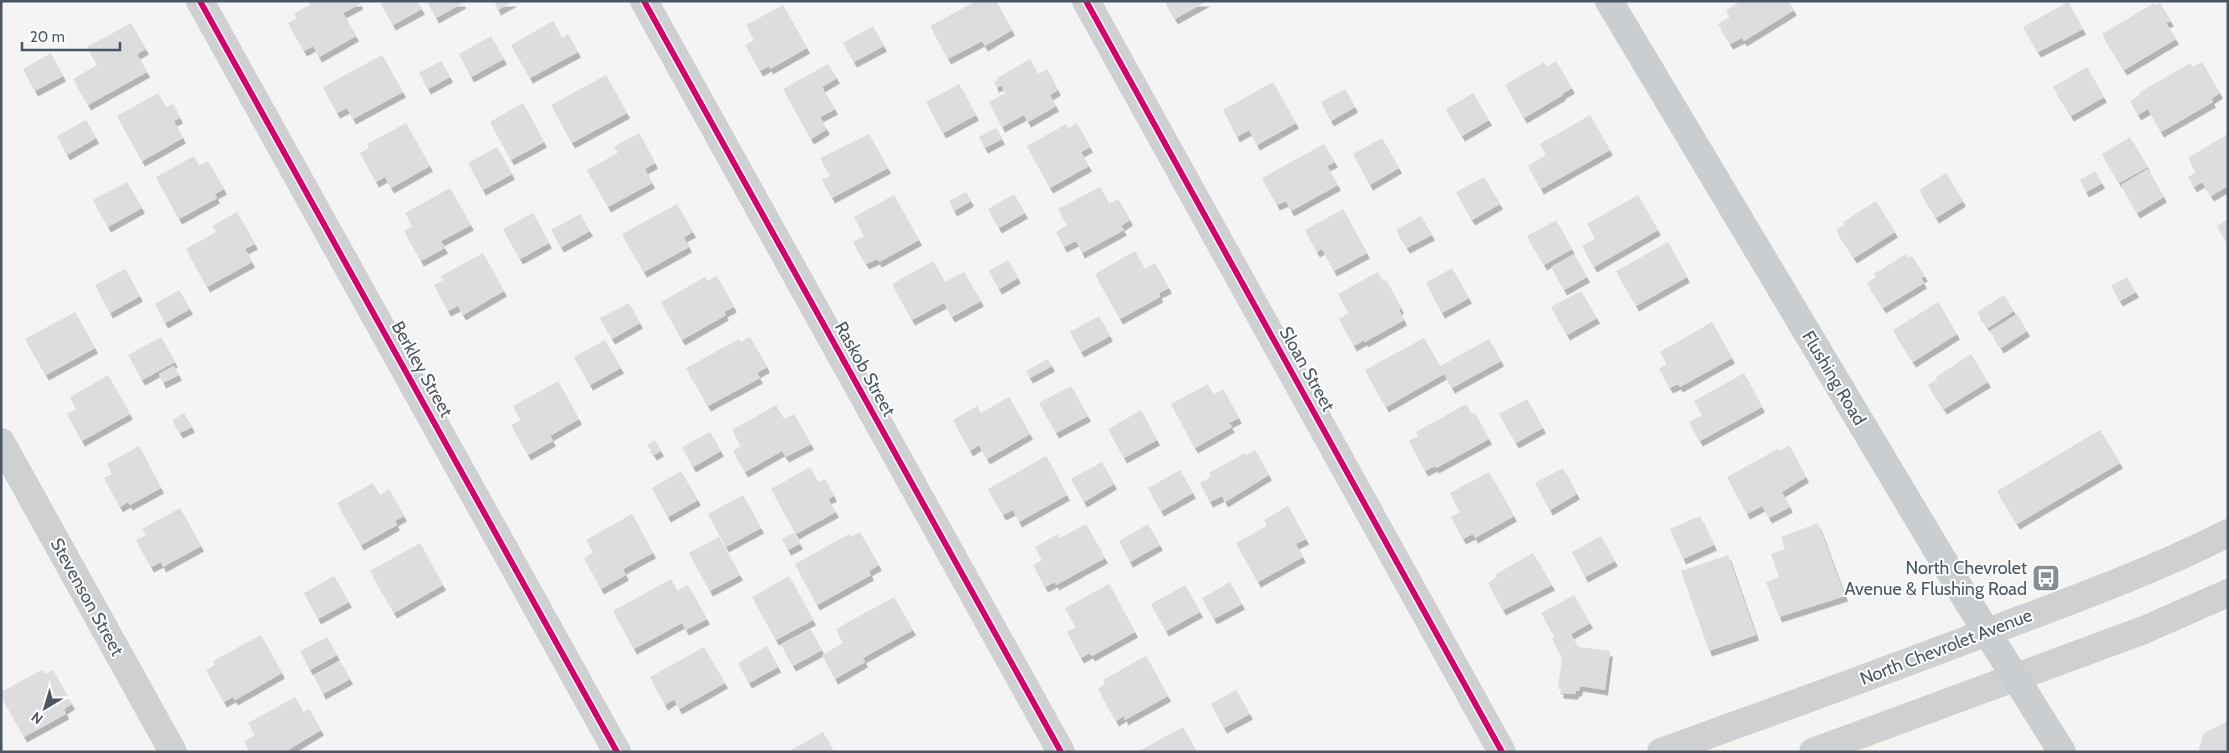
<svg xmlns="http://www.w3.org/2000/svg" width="2229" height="753" font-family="Cabin,sans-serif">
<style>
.building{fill:#ddddde;filter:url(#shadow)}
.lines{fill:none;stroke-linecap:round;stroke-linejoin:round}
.minor{stroke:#ced0d2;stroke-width:28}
.major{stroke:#caced1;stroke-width:28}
.cycleway-casing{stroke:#fff;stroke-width:9}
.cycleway{stroke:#d6006c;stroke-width:6}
.labels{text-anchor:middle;stroke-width:4;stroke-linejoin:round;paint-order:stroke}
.street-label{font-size:18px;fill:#4a5661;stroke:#fff}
.poi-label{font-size:18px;fill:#4a5661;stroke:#fff;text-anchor:end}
</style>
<defs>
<filter id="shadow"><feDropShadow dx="3" dy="5.5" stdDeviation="0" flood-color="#0004"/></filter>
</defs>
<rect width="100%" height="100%" fill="#f4f4f4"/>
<g class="building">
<path d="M309,1H359L360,4L343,13L356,36L319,57L313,46L304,51L288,23L297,18L294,13L310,5Z"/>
<path d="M386,1H417L422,9L393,25L381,4Z"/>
<path d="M427,1H462L463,3L436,18Z"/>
<path d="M494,1H514L498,10Z"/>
<path d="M976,1H996L1012,30L985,46L982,41L948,59L930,26Z"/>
<path d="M1164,1H1207L1175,19Z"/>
<path d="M1741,1H1788L1794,10L1744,41L1742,38L1730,44L1718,24L1730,17L1726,10Z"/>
<path d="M2068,2L2083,29L2038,52L2023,27Z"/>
<path d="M2154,3L2156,5L2160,3L2171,21L2166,23L2176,39L2124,70L2102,34Z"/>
<path d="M783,5L807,48L770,69L769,66L760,71L745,45L754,40L746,25Z"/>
<path d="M553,21L562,38L568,34L578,52L530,78L511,45Z"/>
<path d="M131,23L146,49L137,54L147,72L88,105L73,79L97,65L87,47Z"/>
<path d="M873,26L884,46L854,62L843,43Z"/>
<path d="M491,36L504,59L471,77L459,54Z"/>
<path d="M51,53L63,76L35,91L23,69Z"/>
<path d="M382,55L403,92L353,119L347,108L337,113L323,87Z"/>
<path d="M1030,59L1038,74L1047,69L1058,90L1050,95L1056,106L1028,122L1024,115L1002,127L989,102L1005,93L1001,85L996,87L994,82L998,80L997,78Z"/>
<path d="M441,61L450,77L428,89L419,73Z"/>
<path d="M1556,61L1572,88L1562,94L1563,95L1524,118L1505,85L1544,62L1547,67Z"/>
<path d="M2202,62L2220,93L2211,99L2213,102L2161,132L2148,109L2138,115L2130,101L2140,95L2139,93L2190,63L2193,67Z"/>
<path d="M828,64L837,78L822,87L835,109L820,117L827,129L811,139L783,89Z"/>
<path d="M2087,67L2104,97L2071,116L2053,87Z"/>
<path d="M606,75L627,113L572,143L551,105Z"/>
<path d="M1273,82L1296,123L1257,145L1249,130L1237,137L1223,110Z"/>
<path d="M959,84L976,115L943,133L926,102Z"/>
<path d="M1345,89L1355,107L1331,121L1321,102Z"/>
<path d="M158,93L166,107L173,104L180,118L174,121L183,138L142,161L117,116Z"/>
<path d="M1473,93L1489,120L1462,136L1446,109Z"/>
<path d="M523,103L544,142L511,160L490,122Z"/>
<path d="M1590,115L1610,150L1541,189L1528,166L1546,155L1540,144Z"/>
<path d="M86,120L96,138L67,155L57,136Z"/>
<path d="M406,123L430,166L391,188L385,177L376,182L360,153L369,148L367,144Z"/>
<path d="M1077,123L1090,147L1081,152L1089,166L1050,188L1027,146L1066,124L1068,128Z"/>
<path d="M996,128L1002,139L985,148L979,137Z"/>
<path d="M639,133L655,163L645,169L652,183L608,207L587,170L618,153L614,147Z"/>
<path d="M869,134L888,168L832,198L822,180L830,176L820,158Z"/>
<path d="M2228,134V186L2211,196L2202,182L2194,187L2188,177L2196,172L2188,158Z"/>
<path d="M2130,137L2148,167L2119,183L2102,154Z"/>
<path d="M1382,138L1399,168L1370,185L1353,154Z"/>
<path d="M1324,144L1335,162L1327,166L1338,185L1291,211L1286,201L1277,205L1262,178Z"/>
<path d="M497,147L512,174L483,190L468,163Z"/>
<path d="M194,156L199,166L208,161L224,189L215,194L217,198L179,219L156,177Z"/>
<path d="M2148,169L2164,197L2137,213L2121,185Z"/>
<path d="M2095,171L2102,183L2086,192L2080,180Z"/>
<path d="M1946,173L1963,201L1936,218L1919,190Z"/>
<path d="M1484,177L1500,204L1472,220L1456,192Z"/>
<path d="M127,182L142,208L108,227L93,200Z"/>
<path d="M1100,187L1109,204L1118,199L1130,220L1121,226L1124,230L1082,253L1076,241L1064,247L1056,232L1067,225L1058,209Z"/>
<path d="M450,188L471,225L441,241L445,248L421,261L404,231L413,226L405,213Z"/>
<path d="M966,192L971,201L954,211L949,201Z"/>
<path d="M1014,194L1025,213L999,228L988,209Z"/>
<path d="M894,195L919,240L879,262L877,259L866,264L853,242L864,236L854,217Z"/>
<path d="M1638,195L1658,230L1594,267L1582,246L1596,238L1587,224Z"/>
<path d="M1876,201L1895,232L1854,258L1836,230L1845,225L1843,222Z"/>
<path d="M677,204L693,232L684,237L689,247L644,272L622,234Z"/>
<path d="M1343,209L1367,253L1334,271L1322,249L1317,252L1305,230Z"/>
<path d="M237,212L255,244L245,249L252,262L207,287L186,249L216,232L212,226Z"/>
<path d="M533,213L549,243L520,259L503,229Z"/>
<path d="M580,214L590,231L561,247L551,230Z"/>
<path d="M1421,216L1432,235L1407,248L1396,230Z"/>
<path d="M2228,219V244L2217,226Z"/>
<path d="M1556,220L1572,249L1544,265L1527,236Z"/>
<path d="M1668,242L1687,277L1636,306L1616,271Z"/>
<path d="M1135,251L1145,269L1155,263L1169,288L1159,293L1160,297L1120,319L1095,274Z"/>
<path d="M483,253L504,291L463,315L458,306L448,311L434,285L443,280L441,276Z"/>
<path d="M1574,254L1587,277L1564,290L1551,267Z"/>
<path d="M1906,254L1908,258L1912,256L1925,276L1921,278L1924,283L1883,308L1867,283L1876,277L1874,274Z"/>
<path d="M1008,260L1018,278L999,289L989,271Z"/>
<path d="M933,261L945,282L964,272L981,301L952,317L944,303L912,320L892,284Z"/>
<path d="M1452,268L1469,298L1442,313L1426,283Z"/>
<path d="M125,269L140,296L110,313L95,285Z"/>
<path d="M1378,272L1383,282L1386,280L1401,308L1399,310L1404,320L1365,342L1364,340L1354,346L1339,319L1349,313L1338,294Z"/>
<path d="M717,276L734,307L724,312L726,315L682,340L661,302L705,277L707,281Z"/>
<path d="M2127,277L2136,292L2120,301L2111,286Z"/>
<path d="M179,290L190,309L165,323L155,304Z"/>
<path d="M1581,291L1597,318L1567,335L1551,307Z"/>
<path d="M2004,295L2014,311L1988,328L1977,312Z"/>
<path d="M1938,302L1957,334L1913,362L1893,330Z"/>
<path d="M629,303L640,323L612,339L600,318Z"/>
<path d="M75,312L95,348L46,375L25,339Z"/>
<path d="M2017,314L2027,331L2001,348L1990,331Z"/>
<path d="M1099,316L1110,336L1081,352L1070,332Z"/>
<path d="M1712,322L1732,358L1680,387L1678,384L1670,388L1659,369L1667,364L1660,352Z"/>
<path d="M161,337L175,362L142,380L128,355Z"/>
<path d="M750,337L767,367L757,373L760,378L708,406L686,368L739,339L740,342Z"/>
<path d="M1424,338L1440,366L1489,339L1501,361L1452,388L1444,374L1386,407L1365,370Z"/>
<path d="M605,340L621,368L590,385L574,357Z"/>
<path d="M1971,354L1988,382L1944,409L1928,385L1937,379L1936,377Z"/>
<path d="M1048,359L1052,366L1030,378L1026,371Z"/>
<path d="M174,366L179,375L163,383L159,374Z"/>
<path d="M1744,373L1762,407L1700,441L1689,422L1702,415L1694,401Z"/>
<path d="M108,375L130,414L82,441L67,414L76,409L70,397Z"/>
<path d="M558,381L579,419L550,436L553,441L528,455L511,425L521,420L513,406Z"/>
<path d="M1208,384L1213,395L1223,389L1239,418L1229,423L1232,427L1195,448L1171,404Z"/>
<path d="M1071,386L1088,416L1056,433L1039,403Z"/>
<path d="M1009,397L1030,434L987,459L979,445L970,451L953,420L977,406L981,413Z"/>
<path d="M1527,399L1543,428L1516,443L1499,414Z"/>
<path d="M1466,404L1472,414L1475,413L1489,439L1436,468L1435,466L1425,471L1409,441L1418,436L1416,432Z"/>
<path d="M776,405L784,419L794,414L811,444L786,457L782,451L745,472L733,451L741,446L732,430Z"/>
<path d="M1141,410L1157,440L1124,458L1108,429Z"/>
<path d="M184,413L192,427L180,433L172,420Z"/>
<path d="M2100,430L2120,463L2017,524L1997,491Z"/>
<path d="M710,432L721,451L693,467L682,447Z"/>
<path d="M655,440L661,451L654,455L647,445Z"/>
<path d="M1789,445L1806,477L1782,492L1790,507L1769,518L1762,506L1747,514L1727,477L1778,449L1780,451Z"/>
<path d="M139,446L161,488L130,505L128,502L120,507L104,478L112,474L107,464Z"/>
<path d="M1255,450L1269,475L1225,502L1222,496L1210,502L1200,483L1211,477L1209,473L1245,453L1247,455Z"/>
<path d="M1046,456L1067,495L1019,522L1013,510L1003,515L988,489Z"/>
<path d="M1102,462L1114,484L1084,502L1071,479Z"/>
<path d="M810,467L818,482L825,479L834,496L828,499L836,512L796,534L771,489Z"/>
<path d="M1563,468L1577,494L1550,510L1535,483Z"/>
<path d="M1180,470L1193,493L1161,511L1148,488Z"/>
<path d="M681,471L698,500L668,517L652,488Z"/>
<path d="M1489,472L1514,516L1475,538L1473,534L1463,539L1451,517L1460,512L1450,493Z"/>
<path d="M373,483L380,495L389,489L404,516L395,521L397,525L361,545L337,503Z"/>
<path d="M743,495L761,528L726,547L708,514Z"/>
<path d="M1288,506L1306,539L1296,544L1303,557L1258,582L1236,543L1267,526L1264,520Z"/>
<path d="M180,508L201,546L163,567L161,562L151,567L136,540L146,535L142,529Z"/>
<path d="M632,514L653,553L623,569L626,575L601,589L584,558L594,552L586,540Z"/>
<path d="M1700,516L1714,545L1683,559L1670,529Z"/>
<path d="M1818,523L1845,596L1779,617L1766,582L1779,577L1771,554L1785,549L1781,537Z"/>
<path d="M1086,524L1105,558L1056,585L1055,582L1045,587L1033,565L1042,560L1035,547L1058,534L1060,538Z"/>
<path d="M1148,524L1160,545L1130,562L1119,541Z"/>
<path d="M860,532L879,565L869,571L871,575L817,605L795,564L849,534L850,537Z"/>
<path d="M794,533L800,544L788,550L782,539Z"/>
<path d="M1601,536L1615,561L1585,577L1572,552Z"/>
<path d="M719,537L740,575L710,591L689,553Z"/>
<path d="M420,543L443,585L394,613L370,571Z"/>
<path d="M1533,553L1552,585L1503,610L1488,583L1497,577L1496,574Z"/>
<path d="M1728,555L1756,635L1709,651L1681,571Z"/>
<path d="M334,576L349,602L318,619L304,593Z"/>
<path d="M789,576L813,620L776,640L752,597Z"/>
<path d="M671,579L677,591L688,585L707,619L686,630L682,623L634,649L613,611Z"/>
<path d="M1230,582L1242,604L1214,619L1202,598Z"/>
<path d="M1109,584L1135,632L1092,656L1090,653L1081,658L1067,632L1076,627L1065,608Z"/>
<path d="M1185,585L1200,612L1166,631L1151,604Z"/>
<path d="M1574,595L1590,623L1571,634L1578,647L1610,651L1605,690L1580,686L1579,691H1576L1575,694L1560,693L1561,689H1558L1562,657L1552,639L1555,637L1541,613Z"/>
<path d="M894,597L913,630L863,658L865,662L835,679L822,655L843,643L836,629Z"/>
<path d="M810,629L822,650L793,666L781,645Z"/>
<path d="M261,635L282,673L235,700L233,697L224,702L206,670L215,665L213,661Z"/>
<path d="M327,637L337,655L310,670L300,651Z"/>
<path d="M767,646L778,667L749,683L738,663Z"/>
<path d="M704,647L725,683L679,709L674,699L665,705L650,677Z"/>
<path d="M1146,656L1168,696L1125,720L1124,716L1116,721L1098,689L1105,684L1103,680Z"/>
<path d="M340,661L350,679L323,694L314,676Z"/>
<path d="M42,670L45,674L53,670L72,704L64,709L66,714L24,737L1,696V692Z"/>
<path d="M1236,690L1250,714L1224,728L1211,704Z"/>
<path d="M295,697L303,712L309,709L321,730L285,752H250L244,741L255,735L248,723Z"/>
<path d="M2228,721V752H2198L2204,733Z"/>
<path d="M1183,727L1197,752H1137Z"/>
<path d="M823,732L834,752H792L791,750Z"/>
</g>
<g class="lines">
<g class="minor">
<path d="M200,1L617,752"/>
<path d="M644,1L1061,752"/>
<path d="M1086,1L1502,752"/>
<path d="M1,442L173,752"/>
<path d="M1661,752C1775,711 1888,670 2001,627C2078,598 2155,570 2228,533"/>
<path d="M1813,752L2144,630L2228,593"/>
</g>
<path class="major" d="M1609,1L1968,602L2062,752"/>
<defs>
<g id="cycleway">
<path d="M200,1L617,752"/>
<path d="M644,1L1061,752"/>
<path d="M1086,1L1502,752"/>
</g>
</defs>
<use href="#cycleway" class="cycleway-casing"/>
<use href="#cycleway" class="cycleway"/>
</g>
<defs>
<symbol id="bus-square" viewBox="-11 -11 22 22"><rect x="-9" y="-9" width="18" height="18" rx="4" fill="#868d94" stroke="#fff"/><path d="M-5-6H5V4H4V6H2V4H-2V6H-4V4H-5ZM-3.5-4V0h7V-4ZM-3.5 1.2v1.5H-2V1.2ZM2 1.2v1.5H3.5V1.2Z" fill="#fff"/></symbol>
</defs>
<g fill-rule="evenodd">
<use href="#bus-square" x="2030" y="562" width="32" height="32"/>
</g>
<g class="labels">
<g class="street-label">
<text transform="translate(422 369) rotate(61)" y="6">Berkley Street</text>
<text transform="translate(865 369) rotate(61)" y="6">Raskob Street</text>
<text transform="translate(1307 369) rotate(61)" y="6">Sloan Street</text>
<text transform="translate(1834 378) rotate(59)" y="6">Flushing Road</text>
<text transform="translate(87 597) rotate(61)" y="6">Stevenson Street</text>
<text transform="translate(1946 647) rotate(-21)" y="6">North Chevrolet Avenue</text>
</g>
<g class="poi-label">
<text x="2027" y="574">North Chevrolet<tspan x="2027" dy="21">Avenue &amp; Flushing Road</tspan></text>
</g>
</g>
<rect width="2229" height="753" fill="none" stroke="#4a5661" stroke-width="5"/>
<g transform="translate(45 708) rotate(218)" stroke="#ffffff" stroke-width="4" paint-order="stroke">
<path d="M0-4L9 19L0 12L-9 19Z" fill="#4a5661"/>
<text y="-8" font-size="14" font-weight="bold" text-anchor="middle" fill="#4a5661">N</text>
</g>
<path d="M22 42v8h98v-8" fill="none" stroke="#4a5661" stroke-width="2.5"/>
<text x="30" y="42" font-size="15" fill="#4a5661" stroke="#ffffff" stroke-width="4" paint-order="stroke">20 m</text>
</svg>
